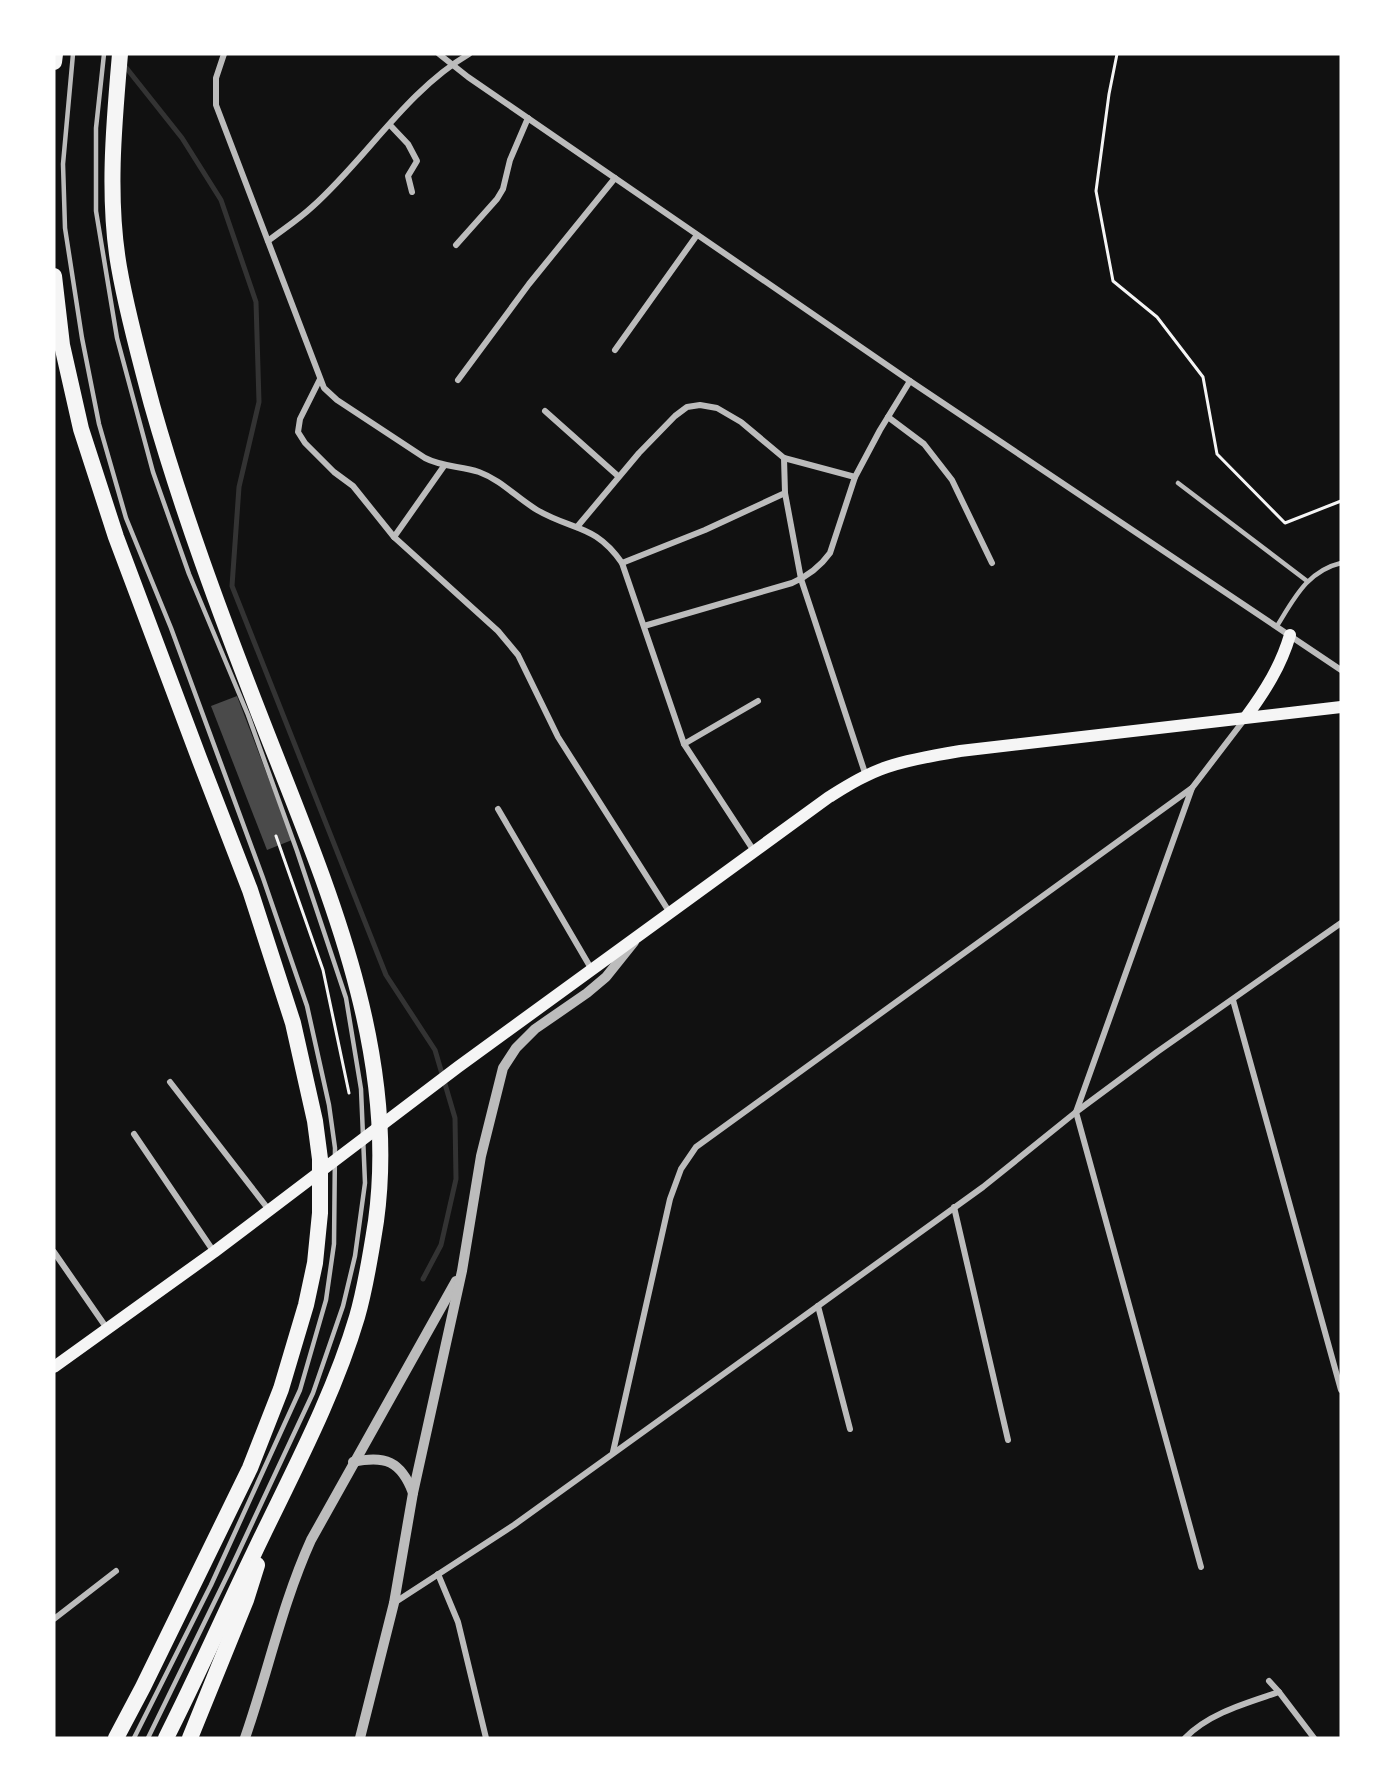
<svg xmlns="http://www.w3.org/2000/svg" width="1395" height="1792" font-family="'PT Serif',serif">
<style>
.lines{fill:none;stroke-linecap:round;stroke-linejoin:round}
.stream{stroke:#333;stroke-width:5}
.building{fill:#4a4a4a}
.path{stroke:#f5f5f5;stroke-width:3}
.service{stroke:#bcbcbc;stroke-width:4.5}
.minor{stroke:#bcbcbc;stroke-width:6}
.tertiary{stroke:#bcbcbc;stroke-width:10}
.secondary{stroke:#f5f5f5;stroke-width:12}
.motorway{stroke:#f5f5f5;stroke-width:16}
</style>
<rect width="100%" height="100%" fill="#111"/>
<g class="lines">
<path class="stream" d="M124,65L182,138L221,200L256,302L259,402L239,487L232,586L386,975L435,1050L455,1118L456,1179L441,1245L423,1279"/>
</g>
<path class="building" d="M237,696L292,840L267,850L211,706Z"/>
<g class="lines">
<g class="path">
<path d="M1117,54L1109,94L1096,191L1113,281L1157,317L1203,377L1217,454L1285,523L1341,501"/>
<path d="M276,836L323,970L349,1093"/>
</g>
<g class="service">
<path d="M73,54L63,164L65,228L82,338L99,424L126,518L171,628L263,878L307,1006L329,1105L335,1148L334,1244L326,1300L300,1390L211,1585L134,1738"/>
<path d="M104,54L96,128V211L117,338L153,472L189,574L248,715L297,851L346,998L361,1089L365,1183L355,1256L343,1306L313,1393L232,1566L148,1738"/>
<path d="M1178,483L1307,581"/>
<path d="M1277,626C1294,599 1307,571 1341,563"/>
</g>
<g class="minor">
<path d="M224,54L216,78V105L324,388L337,400L425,458C442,467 461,466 479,472C501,480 517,498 537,510C573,531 595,524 622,563L684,744L754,851"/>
<path d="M439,54L468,77L910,381L1341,670"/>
<path d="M390,125L408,144L417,161L408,176L412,192"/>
<path d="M268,241C282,230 298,220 312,207C366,159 406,91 469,54"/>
<path d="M456,245L497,199L503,189L510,160L528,118"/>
<path d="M615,350L697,235"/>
<path d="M320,379L300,419L298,432L305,443L334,472L353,486L394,537"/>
<path d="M458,380L529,284L615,178"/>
<path d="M545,411L618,476"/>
<path d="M888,417L924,444L952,480L992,563"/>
<path d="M444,466L394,537L498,631L518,655L558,737L670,913"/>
<path d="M785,493L801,579L866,776"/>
<path d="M577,527L639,453L675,416L687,407L700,405L717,408L741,422L784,458L855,477"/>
<path d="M622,563L705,530L785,493L784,458"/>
<path d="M644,626L792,583C808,576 820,567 830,553L855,477L880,430L910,381"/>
<path d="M684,744L758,701"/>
<path d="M1192,788L1076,1112L1201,1567"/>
<path d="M498,809L592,970"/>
<path d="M1233,1000L1341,1390"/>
<path d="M170,1082L269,1210"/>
<path d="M134,1134L214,1252"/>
<path d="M954,1207L1008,1440"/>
<path d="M54,1252L108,1330"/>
<path d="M818,1306L850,1429"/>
<path d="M613,1452L670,1199L681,1169L696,1147L1192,788L1244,720"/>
<path d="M438,1574L458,1622L486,1738"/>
<path d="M394,1603L514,1525L818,1306L983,1187L1076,1112L1157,1052L1341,923"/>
<path d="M54,1619L116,1571"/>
<path d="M1269,1681L1279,1692"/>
<path d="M1185,1738C1209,1713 1247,1703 1279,1692L1314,1738"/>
</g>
<g class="tertiary">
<path d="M353,1462C385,1455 401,1461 413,1493"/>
<path d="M245,1738C268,1672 282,1604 311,1540L456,1281"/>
<path d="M360,1738L394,1603L413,1493L462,1271L481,1156L503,1068L516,1048L535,1029L587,993L606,977L634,942"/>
</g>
<g class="secondary">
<path d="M1246,717C1265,691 1281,666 1290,635"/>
<path d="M54,1367L214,1252L458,1067L829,797C847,786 866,774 887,767C911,759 936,755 960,751L1341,707"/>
</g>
<g class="motorway">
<path d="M120,54C114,123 107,198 119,267C127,313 140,360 152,405C182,511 220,613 260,716C322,876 400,1045 376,1221C371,1253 366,1286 357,1317C333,1398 290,1477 254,1553C224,1615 197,1677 166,1738"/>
<path d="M54,62L55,54"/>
<path d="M54,276L62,345L81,429L116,537L199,758L250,890L293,1023L315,1121L320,1159V1213L315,1263L306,1305L281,1389L250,1468L143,1687L116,1738"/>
<path d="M190,1738L246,1600L257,1565"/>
</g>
</g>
<rect width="1395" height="1792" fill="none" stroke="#ffffff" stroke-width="111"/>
</svg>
